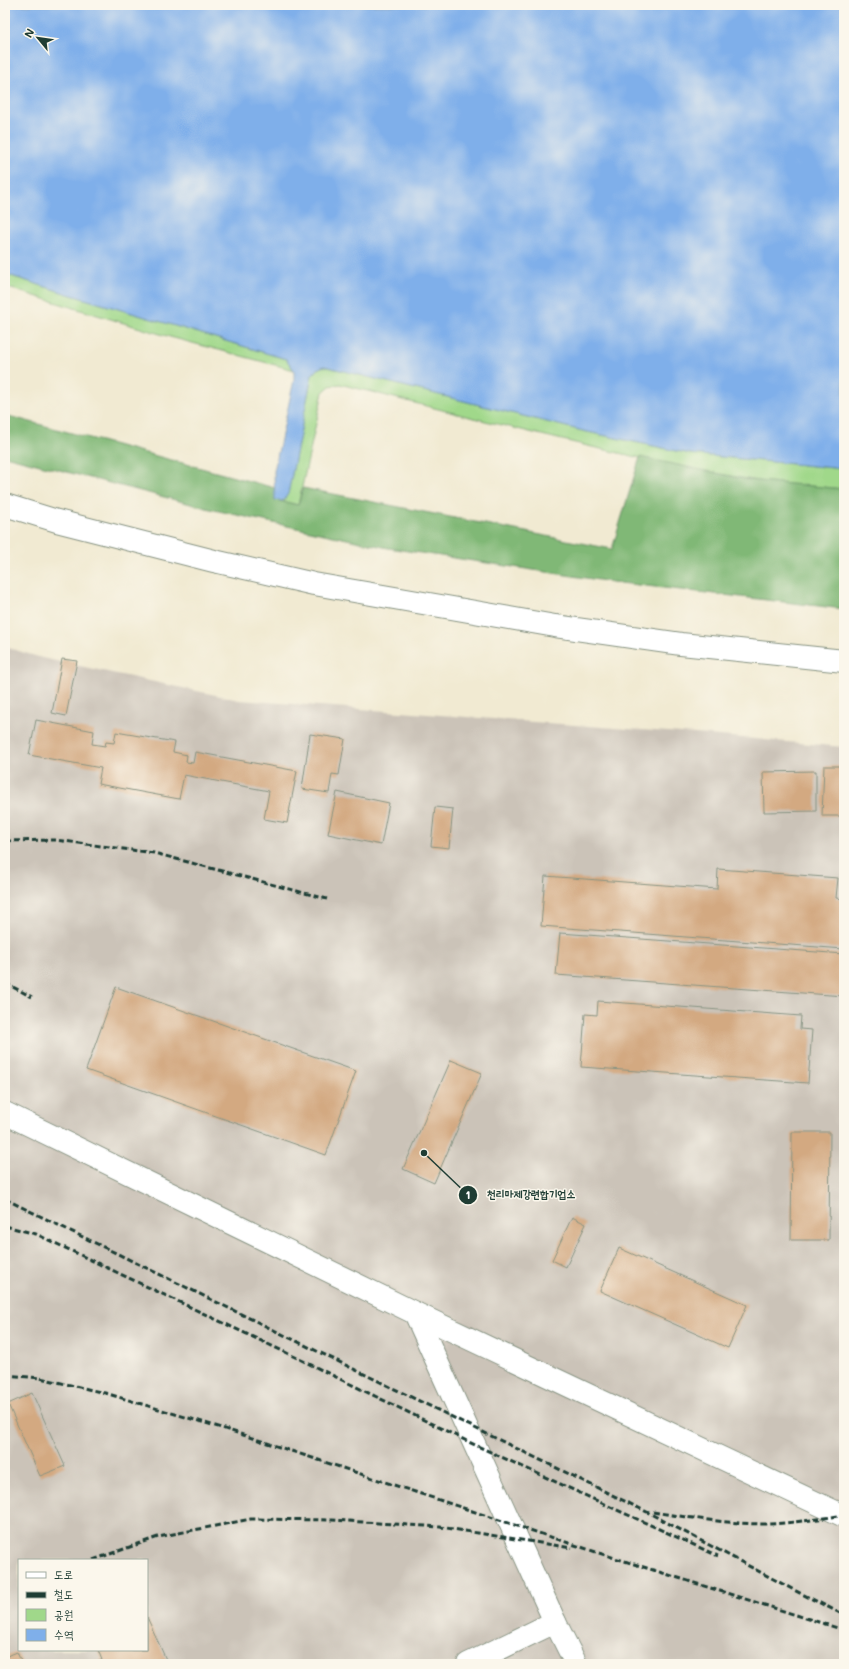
<svg xmlns="http://www.w3.org/2000/svg" width="849" height="1669" font-family="Mali,'Poor Story',sans-serif">
<style>
.industrial{fill:#cbc3b8;fill-rule:evenodd}
.green{fill:#a0d88a;stroke:#608a5f}
.forest{fill:#80b876;stroke:#507a55}
.water{fill:#7fafea;stroke:#4f768f}
.building{fill:#d3a981}
.lines{fill:none;stroke-linecap:round;stroke-linejoin:round}
.minor-casing{stroke:#889483;stroke-width:24}
.highway-casing{stroke:#889483;stroke-width:24}
.minor{stroke:#fff;stroke-width:22}
.highway{stroke:#fff;stroke-width:22}
.rail{stroke:#1f3d34;stroke-width:3;stroke-dasharray:6 3;stroke-linecap:butt}
.leader{fill:none;stroke:#1f3d34;stroke-width:1.5}
.callout-dot{fill:#1f3d34;stroke:#fbf7ec;stroke-width:1.5}
.mark-label{font-size:12px;text-anchor:middle;font-weight:bold;fill:#fff}
.callout-label{font-size:11px;text-anchor:middle;font-weight:bold;fill:#1f3d34;stroke:#fbf7ec;stroke-width:3;stroke-linejoin:round;paint-order:stroke}
</style>
<rect width="100%" height="100%" fill="#fbf7ec"/>
<filter id="ink" filterUnits="userSpaceOnUse"><feTurbulence type="fractalNoise" baseFrequency=".025" numOctaves="2"/><feDisplacementMap in="SourceGraphic" scale="8" xChannelSelector="R" yChannelSelector="G"/><feConvolveMatrix kernelMatrix="1 2 1 2 8 2 1 2 1" color-interpolation-filters="sRGB"/></filter>
<filter id="wash" filterUnits="userSpaceOnUse"><feTurbulence type="fractalNoise" baseFrequency=".012" numOctaves="4" result="noise"/><feDisplacementMap in="SourceGraphic" scale="16" xChannelSelector="R" yChannelSelector="G"/><feGaussianBlur stdDeviation="0.9" result="paint"/><feColorMatrix in="noise" values="0 0 0 0 0 0 0 0 0 0 0 0 0 0 0 0 0 1.4 0 .05"/><feComposite in="paint" operator="in"/></filter>
<g filter="url(#wash)">
<rect width="100%" height="100%" fill="#f1ead2"/>
<path class="industrial" d="M5,647L42,658L239,700L709,735L844,747V1664H5ZM19,1560H147V1650H19Z"/>
<g class="green">
<path d="M5,274L68,294L286,359L294,370L170,337L5,287Z"/>
<path d="M324,366L583,431L691,454L844,469V489C812,486 779,485 747,479C610,455 475,418 340,384L330,386L323,392L298,505L283,501L288,494L312,375L317,369Z"/>
</g>
<path class="forest" d="M5,415L275,488L276,500L298,505L303,488L612,549L640,457L749,480L844,489V609L612,582L388,548L214,510L5,456Z"/>
<path class="water" d="M5,5H844V469L691,454L583,431L324,366L317,369L312,375L288,494L283,501L275,500L274,471L294,380V370L286,359L68,294L5,274Z"/>
<g id="blocks">
<g class="building">
<path d="M62,659L77,661L66,716L52,713Z"/>
<path d="M36,720L94,731L92,744L105,746L106,742L114,743L116,732L175,742L173,752L187,755L186,762L193,763L195,752L297,771L287,823L264,819L269,791L184,775L179,799L98,784L101,768L29,755Z"/>
<path d="M310,734L345,739L339,775L332,774L329,793L302,789Z"/>
<path d="M824,766H844V816H822Z"/>
<path d="M816,771V811L764,812L763,772Z"/>
<path d="M337,792L389,803L381,845L328,834Z"/>
<path d="M435,807L453,809L449,848L431,846Z"/>
<path d="M718,869L838,878L836,898L844,899V949L541,926L545,876L717,889Z"/>
<path d="M560,933L844,954V996L556,975Z"/>
<path d="M116,987L356,1071L326,1155L86,1070Z"/>
<path d="M598,1001L801,1016L800,1029L812,1030L808,1083L581,1067L585,1014L597,1015Z"/>
<path d="M451,1060L482,1073L434,1183L403,1169Z"/>
<path d="M792,1132H830L829,1240H791Z"/>
<path d="M572,1217L586,1224L566,1267L552,1260Z"/>
<path d="M619,1248L747,1305L728,1348L600,1291Z"/>
<path d="M32,1393L65,1466L40,1476L8,1404Z"/>
<path d="M147,1617L168,1664H93L102,1660L98,1650H147Z"/>
<path d="M17,1652L22,1664H5V1657Z"/>
</g>
</g>
</g>
<g filter="url(#ink)">
<use href="#blocks" fill-opacity="0" stroke="#889483" stroke-width="1"/>
<g class="lines">
<defs>
<g id="minor">
<path d="M5,1113L415,1313L844,1516"/>
<path d="M415,1313L555,1622L468,1664"/>
<path d="M555,1622L576,1664"/>
</g>
<path id="highway" d="M5,505L57,521L214,561L314,584L555,626L681,644L844,661"/>
</defs>
<use href="#minor" class="minor-casing"/>
<use href="#highway" class="highway-casing"/>
<use href="#minor" class="minor"/>
<use href="#highway" class="highway"/>
<g class="rail">
<path d="M5,841L56,840L154,853L327,899"/>
<path d="M5,983L32,997"/>
<path d="M5,1199L647,1512L794,1590L844,1615"/>
<path d="M5,1226L36,1234L291,1355L475,1445L718,1556"/>
<path d="M5,1375L40,1378L105,1393L222,1428L599,1553L844,1630"/>
<path d="M653,1512C691,1518 730,1524 768,1524C793,1523 819,1519 844,1515"/>
<path d="M93,1560L158,1537L251,1519L332,1520L440,1527L572,1548"/>
</g>
</g>
</g>
<path class="leader" d="M424 1153L468 1195"/>
<g class="callout-dot">
<circle cx="424" cy="1153" r="4"/>
<circle cx="468" cy="1195" r="10"/>
</g>
<g class="mark-label">
<text x="468" y="1199">1</text>
</g>
<g class="callout-label">
<text x="531" y="1198">천리마제강련합기업소</text>
</g>
<rect width="849" height="1669" fill="none" stroke="#fbf7ec" stroke-width="20"/>
<rect x="18" y="1559" width="130" height="92" fill="#fbf7ec" stroke="#a3ada2"/>
<rect x="26" y="1572" width="20" height="6" fill="#ffffff" stroke="#a3ada2"/>
<text x="54" y="1579" font-size="12" fill="#1f3d34">도로</text>
<rect x="26" y="1592" width="20" height="6" fill="#1f3d34" stroke="#a3ada2"/>
<text x="54" y="1599" font-size="12" fill="#1f3d34">철도</text>
<rect x="26" y="1609" width="20" height="12" fill="#a0d88a" stroke="#a3ada2"/>
<text x="54" y="1619" font-size="12" fill="#1f3d34">공원</text>
<rect x="26" y="1629" width="20" height="12" fill="#7fafea" stroke="#a3ada2"/>
<text x="54" y="1639" font-size="12" fill="#1f3d34">수역</text>
<g transform="translate(38 38) rotate(299)" stroke="#fbf7ec" stroke-width="3" paint-order="stroke">
<path d="M0-3L7 15L0 10L-7 15Z" fill="#1f3d34"/>
<text y="-6" font-size="11" font-weight="bold" text-anchor="middle" fill="#1f3d34">N</text>
</g>
</svg>
